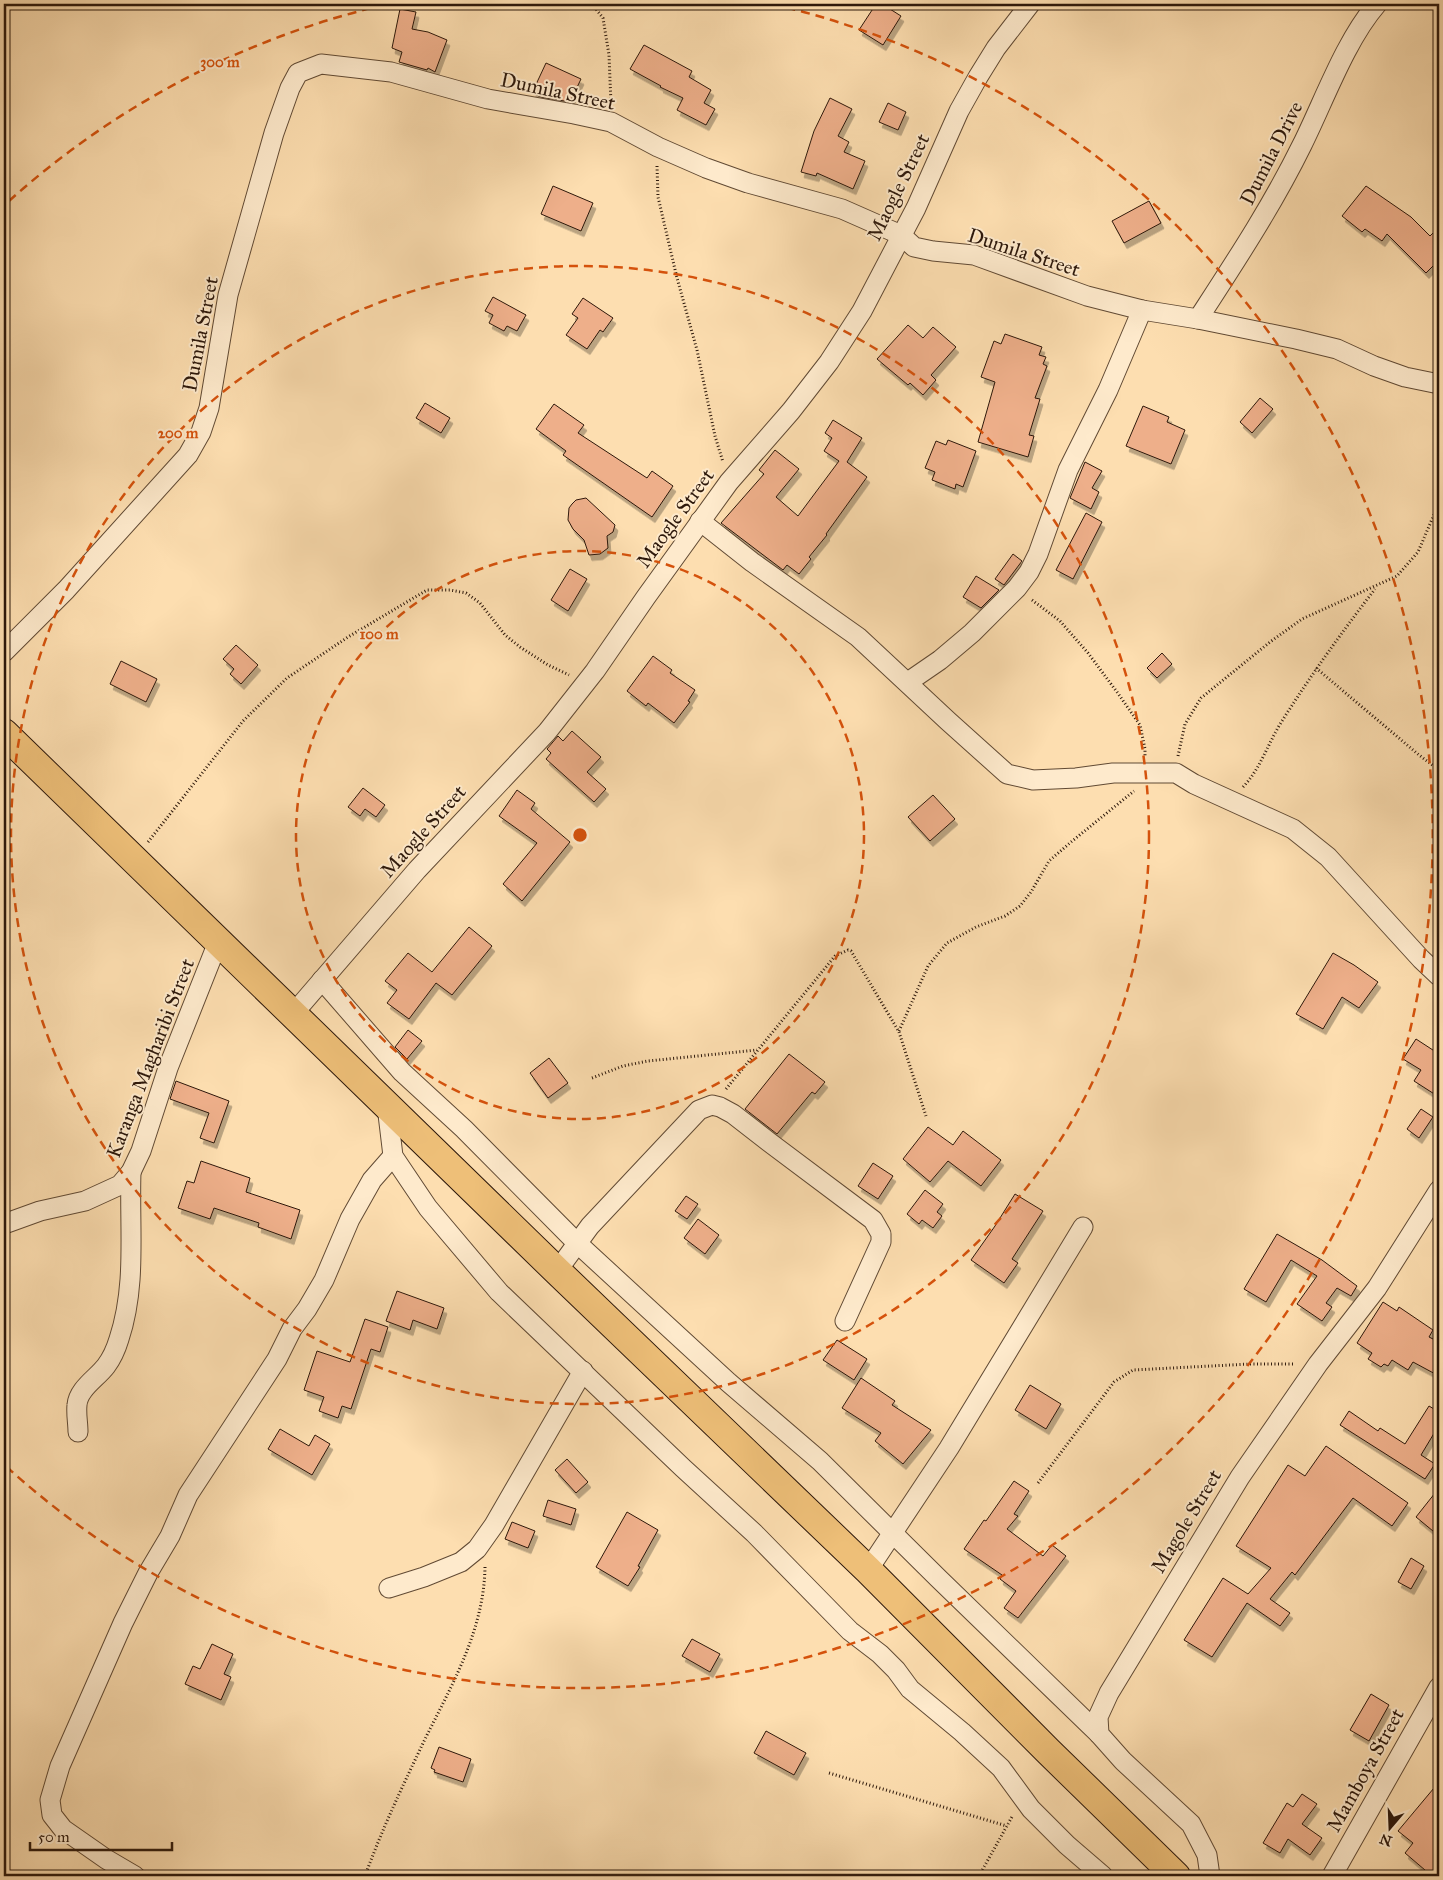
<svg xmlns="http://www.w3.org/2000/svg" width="1443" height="1880" font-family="'IM FELL Great Primer',serif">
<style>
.building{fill:#eeaf8a;stroke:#2d180b;filter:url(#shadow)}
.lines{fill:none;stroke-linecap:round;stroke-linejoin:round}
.minor-casing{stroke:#614a34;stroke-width:21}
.highway-casing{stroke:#2d180b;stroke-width:30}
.path{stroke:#2d180b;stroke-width:3;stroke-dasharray:1 2.5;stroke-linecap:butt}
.minor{stroke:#feeacc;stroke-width:19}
.highway{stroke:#eebf78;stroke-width:28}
.ring{fill:none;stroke:#d5520c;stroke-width:2.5;stroke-dasharray:9 6}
.labels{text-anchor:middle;stroke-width:4;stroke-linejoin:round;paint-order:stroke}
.street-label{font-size:20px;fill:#2d180b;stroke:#feeacc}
.centre{fill:#d5520c;stroke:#feeacc;stroke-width:2.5}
.ring-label{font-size:15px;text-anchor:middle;font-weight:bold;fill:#d5520c;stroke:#feeacc;stroke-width:4;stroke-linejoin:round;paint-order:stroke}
</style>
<defs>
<filter id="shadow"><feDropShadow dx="3" dy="5.5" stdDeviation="0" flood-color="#0004"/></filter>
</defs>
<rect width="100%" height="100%" fill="#fddeb0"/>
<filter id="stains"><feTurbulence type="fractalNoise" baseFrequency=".004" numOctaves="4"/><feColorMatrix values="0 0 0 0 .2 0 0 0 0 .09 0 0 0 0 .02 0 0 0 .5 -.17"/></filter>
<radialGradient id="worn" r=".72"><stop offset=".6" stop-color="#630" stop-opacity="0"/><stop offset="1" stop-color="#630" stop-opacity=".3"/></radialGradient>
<g class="building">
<path d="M876,4H882L901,16L883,45L859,30Z"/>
<path d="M400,9L416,12L412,29L428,32L447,40L435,72L428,68L427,70L399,62L402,52L392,48Z"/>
<path d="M644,45L692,71L689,77L711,90L704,103L715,109L706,125L677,110L683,98L660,87L661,86L630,69Z"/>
<path d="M546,63L581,79L570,102L541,97L532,93Z"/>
<path d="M830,98L852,109L838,136L849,142L844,152L865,161L853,189L817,173L816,176L801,172L814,131Z"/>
<path d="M888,103L906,112L898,130L879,122Z"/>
<path d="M553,186L593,203L581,231L541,214Z"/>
<path d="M1366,186L1411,217L1430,236L1439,227V260L1426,273L1387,234L1382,241L1365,229L1362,232L1342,216Z"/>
<path d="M1149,201L1161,223L1124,243L1112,221Z"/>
<path d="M493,297L526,315L517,331L507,326L504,331L489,323L493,315L485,311Z"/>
<path d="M583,298L613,318L603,332L600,330L587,349L566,335L578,318L572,314Z"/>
<path d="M908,325L923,338L933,327L956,347L931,375L936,380L923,395L910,383L908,385L877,359Z"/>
<path d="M1005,334L1042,347L1039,355L1046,357L1043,364L1047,366L1035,398L1040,399L1029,435L1034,436L1028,457L978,442L995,382L981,377L994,341L1001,344Z"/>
<path d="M1260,398L1273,409L1252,433L1240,422Z"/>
<path d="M425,403L450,418L441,433L416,418Z"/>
<path d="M554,404L584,425L578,433L647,478L652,471L673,486L652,517L563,455L566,451L536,429Z"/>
<path d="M1143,406L1169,417L1167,422L1185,430L1171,464L1126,446Z"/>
<path d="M833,420L862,438L847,462L867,477L826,534L827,535L809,557L811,559L799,574L787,565L783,570L721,523L764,474L759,470L775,450L799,469L776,497L798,516L839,461L824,451L832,438L825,433Z"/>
<path d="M948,440L976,451L963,487L956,484L955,489L932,480L935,472L925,468L936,441L946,445Z"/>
<path d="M1085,462L1102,471L1092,488L1099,492L1091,509L1070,498Z"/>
<path d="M586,498L615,525L613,532L607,536L608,548L600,554L589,555L584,540L573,529L568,520L569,508L572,504L576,500Z"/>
<path d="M1086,513L1102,522L1073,579L1056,570Z"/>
<path d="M1013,554L1022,561L1004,585L995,579Z"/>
<path d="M570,569L587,579L568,611L551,600Z"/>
<path d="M976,576L999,590L981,608L963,597Z"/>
<path d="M236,645L258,665L241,684L230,674L234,669L223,659Z"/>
<path d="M1162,653L1172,664L1157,678L1147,668Z"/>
<path d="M653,656L672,670L670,673L695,690L688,701L690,702L674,723L648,703L646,706L627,691Z"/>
<path d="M121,661L157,679L146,702L110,684Z"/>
<path d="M572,731L601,757L587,772L606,789L594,802L546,759L551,753L547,749L558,736L563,741Z"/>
<path d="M363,788L385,805L376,817L365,809L360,816L348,807Z"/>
<path d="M517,790L535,803L531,809L570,842L522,901L503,884L537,843L499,816Z"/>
<path d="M933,795L955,819L930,841L908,817Z"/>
<path d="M469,927L492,946L452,995L436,983L409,1019L387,1003L397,990L385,981L408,953L432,972Z"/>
<path d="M1333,953L1354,965L1378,982L1359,1008L1342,997L1323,1029L1296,1014Z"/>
<path d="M408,1030L422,1041L407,1059L395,1047Z"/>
<path d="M1416,1039L1439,1054V1097L1414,1081L1421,1070L1403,1059Z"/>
<path d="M789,1054L825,1082L815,1094L812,1092L777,1134L745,1109Z"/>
<path d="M549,1058L568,1083L548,1098L530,1073Z"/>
<path d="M176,1081L229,1101L214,1143L200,1138L209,1113L170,1099Z"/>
<path d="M1421,1109L1433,1117L1419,1138L1407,1129Z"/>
<path d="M928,1127L953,1145L963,1131L1001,1160L981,1186L948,1161L930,1182L903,1159Z"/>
<path d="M201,1161L250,1178L246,1192L300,1210L291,1239L258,1227L259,1223L214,1208L210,1219L178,1208L187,1181L194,1183Z"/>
<path d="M873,1163L893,1176L878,1199L858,1186Z"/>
<path d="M925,1190L943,1204L937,1212L942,1216L933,1228L922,1220L919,1224L907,1214Z"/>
<path d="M1015,1194L1043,1211L1012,1259L1018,1263L1004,1283L971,1260L995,1226Z"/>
<path d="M686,1196L698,1204L687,1219L675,1211Z"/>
<path d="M698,1219L719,1235L705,1254L684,1238Z"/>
<path d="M1277,1234L1322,1260L1357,1286L1351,1296L1337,1288L1326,1303L1332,1307L1322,1321L1297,1304L1317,1276L1291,1260L1266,1302L1244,1289Z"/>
<path d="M397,1291L444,1308L437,1329L413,1320L410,1330L386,1321Z"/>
<path d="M1383,1302L1397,1311L1399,1307L1433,1330L1429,1337L1439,1342V1376L1413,1362L1408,1370L1392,1360L1388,1366L1384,1364L1381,1367L1368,1359L1372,1353L1357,1343Z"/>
<path d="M365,1319L388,1327L380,1352L371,1349L351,1409L342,1406L338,1418L319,1411L324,1397L304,1390L317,1351L350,1362Z"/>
<path d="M837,1340L867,1359L854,1380L823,1360Z"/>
<path d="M861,1378L895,1401L892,1405L931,1430L903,1464L875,1441L881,1433L842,1408Z"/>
<path d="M1030,1385L1061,1404L1046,1429L1015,1410Z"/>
<path d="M1429,1406L1439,1412V1425L1421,1455L1435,1464L1425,1479L1340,1425L1349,1411L1378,1431L1380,1428L1405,1444Z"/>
<path d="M280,1429L309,1446L315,1435L330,1444L312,1475L268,1449Z"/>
<path d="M1326,1446L1408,1503L1392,1526L1353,1498L1295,1575L1292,1572L1270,1599L1290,1613L1280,1626L1247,1603L1212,1657L1184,1640L1223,1578L1248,1594L1271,1568L1236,1546L1288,1465L1305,1476Z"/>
<path d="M567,1459L588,1482L576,1493L555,1470Z"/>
<path d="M1014,1481L1029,1491L1014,1514L1018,1516L1007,1529L1043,1556L1052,1545L1066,1556L1018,1618L1004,1608L1016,1591L1000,1579L1002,1575L964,1549L984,1520L986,1521Z"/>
<path d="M1439,1488V1536L1416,1517Z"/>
<path d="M548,1500L576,1509L571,1525L543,1516Z"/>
<path d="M627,1512L658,1530L638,1566L640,1567L628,1586L596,1567Z"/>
<path d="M512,1522L535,1531L528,1548L505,1539Z"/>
<path d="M1411,1558L1424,1566L1411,1589L1398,1582Z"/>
<path d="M692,1639L720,1654L710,1672L682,1656Z"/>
<path d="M212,1644L233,1654L224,1674L231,1677L221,1700L185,1684L193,1666L200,1669Z"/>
<path d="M1371,1694L1389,1705L1369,1741L1350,1730Z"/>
<path d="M766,1731L806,1753L794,1775L754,1753Z"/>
<path d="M439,1747L471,1759L463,1782L434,1772L435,1770L431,1768Z"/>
<path d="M1439,1782V1876H1432L1405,1853L1413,1843L1398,1831Z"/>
<path d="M1302,1794L1317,1804L1302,1824L1322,1838L1310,1855L1288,1839L1280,1853L1263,1843L1287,1803L1293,1807Z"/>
</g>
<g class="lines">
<defs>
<g id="minor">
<path d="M1198,319C1235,262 1272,206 1302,145C1324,101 1345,41 1377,4"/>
<path d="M700,521L752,562L858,637L948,721L1007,774L1033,780L1076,778L1113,773H1176L1194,784L1293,829L1328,857L1421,959L1439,976"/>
<path d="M4,652L66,590L188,455L201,432L209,408L228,295L274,133L290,88L298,73L321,64L391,72L488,99L574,114L611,122L658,147L706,168L748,183L842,209L901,235L914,247L933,251L974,255L1087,296L1142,310L1198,319L1296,339L1337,349L1374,366L1405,377L1439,384"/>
<path d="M908,682L940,660L972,633L1017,588L1029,572L1038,554L1068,470L1108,390L1142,310"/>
<path d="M322,980L402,1072L464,1129L577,1243L728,1382L820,1461L938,1578L1099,1734"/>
<path d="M293,1014L417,870L547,732L595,671L646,597L729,482L791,411L829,362L862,311L916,208L959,111L978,77L996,48L1030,4"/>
<path d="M387,1106L393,1156L428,1208L499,1292L683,1468L754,1533L850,1631L880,1654L896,1670L910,1689L962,1732L1001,1768L1031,1809L1067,1845L1103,1876"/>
<path d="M4,1224L40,1211L85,1201L120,1185L131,1172L141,1151L168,1068L218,942"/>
<path d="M557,1271L590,1226L699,1110L712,1105L720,1107L733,1114L769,1142L873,1220L881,1234V1242L845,1321"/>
<path d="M78,1432C78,1423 76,1414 77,1405C78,1389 97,1378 106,1366C112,1358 116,1349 119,1339C137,1285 129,1228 131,1172"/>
<path d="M868,1570L949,1448L1083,1227"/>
<path d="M389,1588L424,1577L461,1562L477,1549L494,1525L583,1371"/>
<path d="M135,1876L106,1859L63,1829L52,1815L50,1800L60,1766L123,1623L148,1573L170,1536L188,1495L277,1359L292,1329L307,1309L324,1280L350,1219L372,1180L393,1156"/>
<path d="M1210,1876L1207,1855L1191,1824L1123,1761L1099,1734L1098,1717L1109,1693L1240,1477L1318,1364L1377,1288L1439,1190"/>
<path d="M1332,1876L1439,1687"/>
</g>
<path id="highway" d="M4,733L557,1271L868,1570L1048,1751L1176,1876"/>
</defs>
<use href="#minor" class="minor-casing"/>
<use href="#highway" class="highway-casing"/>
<g class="path">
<path d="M592,4L603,18L609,55L611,104"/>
<path d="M442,8L446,4"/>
<path d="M657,166L658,197L677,278L697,350L715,436L723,462"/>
<path d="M1032,600L1060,621L1088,653L1117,692L1140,725L1145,749V756"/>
<path d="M1316,668L1419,755L1439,770"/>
<path d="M1178,756L1185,724L1201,698L1270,642L1302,619L1397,576L1418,552L1439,503"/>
<path d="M1243,787C1261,768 1268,743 1282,721C1311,675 1342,632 1375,589"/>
<path d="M148,842L243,721L287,678L348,637L427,590H450L466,593L480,603L505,635L520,647L548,665L569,675"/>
<path d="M899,1031L928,966L947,943L976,927L1005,916L1020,906L1031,892L1049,861L1071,842L1134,791"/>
<path d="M592,1078L623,1066L648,1061L757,1050"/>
<path d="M726,1089L835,956L848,950L851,951L899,1032L926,1116"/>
<path d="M1038,1483L1114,1382L1133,1370L1250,1364H1295"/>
<path d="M829,1773L1007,1826"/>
<path d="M365,1876C382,1829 404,1783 426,1737C453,1683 484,1629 485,1567"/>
<path d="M979,1876L1013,1815"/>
</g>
<use href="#minor" class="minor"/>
<use href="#highway" class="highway"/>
</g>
<g class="ring">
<circle cx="580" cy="835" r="284"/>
<circle cx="580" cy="835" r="569"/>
<path d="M9 201A853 853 0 0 1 388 4M772 4A853 853 0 1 1 9 1469"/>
</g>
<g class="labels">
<g class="street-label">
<text transform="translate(558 91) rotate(12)" y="7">Dumila Street</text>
<text transform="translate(1271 153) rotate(-63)" y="7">Dumila Drive</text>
<text transform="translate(898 187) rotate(-64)" y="7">Maogle Street</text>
<text transform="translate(1024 252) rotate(18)" y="7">Dumila Street</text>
<text transform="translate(200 334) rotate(-79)" y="7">Dumila Street</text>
<text transform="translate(675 518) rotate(-54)" y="7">Maogle Street</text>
<text transform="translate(423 831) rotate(-48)" y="7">Maogle Street</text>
<text transform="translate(150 1058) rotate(-69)" y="7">Karanga Magharibi Street</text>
<text transform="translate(1186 1521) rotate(-59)" y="7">Magole Street</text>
<text transform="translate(1365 1770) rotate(-61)" y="7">Mamboya Street</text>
</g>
</g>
<circle cx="580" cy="835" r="8" class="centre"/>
<g class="ring-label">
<text x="220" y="67">300 m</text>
<text x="178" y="438">200 m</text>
<text x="379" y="639">100 m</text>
</g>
<rect width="1443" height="1880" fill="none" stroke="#fddeb0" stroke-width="20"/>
<rect x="5" y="5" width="1433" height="1870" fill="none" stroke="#2d180b" stroke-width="2.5"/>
<rect x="10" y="10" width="1423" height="1860" fill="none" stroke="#2d180b"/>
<g transform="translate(1390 1828) rotate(199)" stroke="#feeacc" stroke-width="4" paint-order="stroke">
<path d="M0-4L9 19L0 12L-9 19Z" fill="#2d180b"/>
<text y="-8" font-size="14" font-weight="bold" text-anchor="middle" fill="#2d180b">N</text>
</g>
<path d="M30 1842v8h142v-8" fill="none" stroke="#2d180b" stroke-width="2.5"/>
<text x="38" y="1842" font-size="15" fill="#2d180b" stroke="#feeacc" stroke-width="4" paint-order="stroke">50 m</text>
<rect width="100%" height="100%" filter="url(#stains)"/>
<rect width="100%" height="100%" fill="url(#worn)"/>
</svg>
